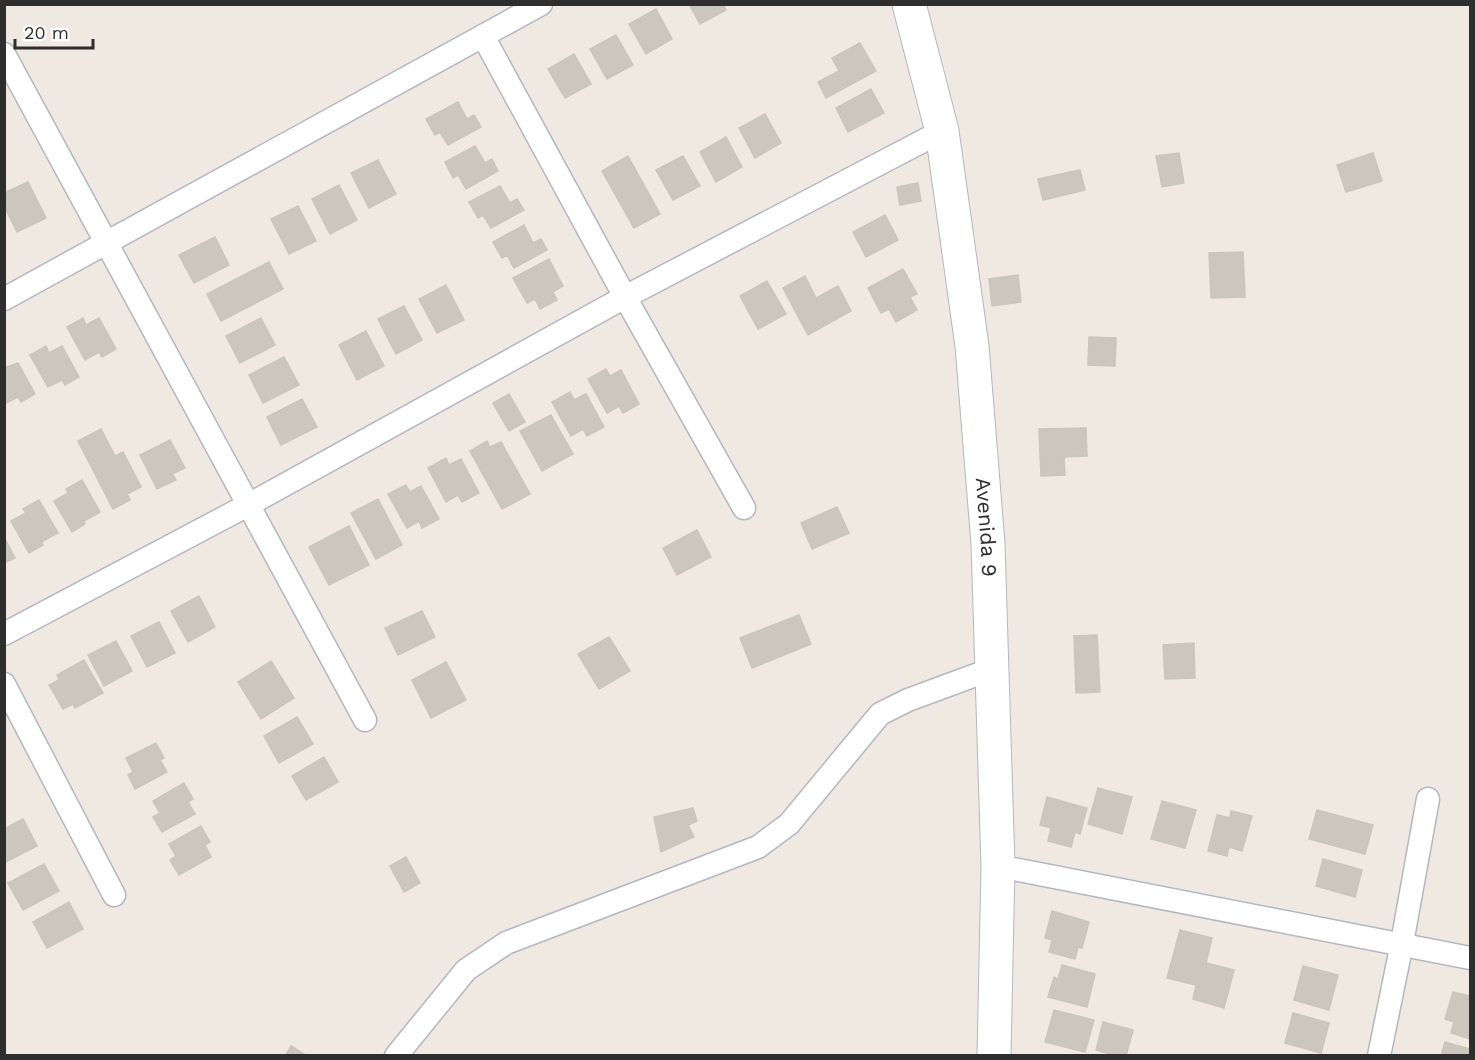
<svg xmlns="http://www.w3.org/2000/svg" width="1475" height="1060" font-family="'Work Sans',sans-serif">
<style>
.building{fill:#cbc7bf;stroke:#cbc5ba;stroke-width:1.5}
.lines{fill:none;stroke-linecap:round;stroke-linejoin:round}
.minor-casing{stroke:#b4b7c1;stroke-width:25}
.secondary-casing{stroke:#b4b7c1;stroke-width:35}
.minor{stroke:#fff;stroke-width:22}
.secondary{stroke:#fff;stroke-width:33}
.labels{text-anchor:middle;stroke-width:6;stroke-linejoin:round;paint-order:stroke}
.street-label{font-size:21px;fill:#2e2e2e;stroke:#fff}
</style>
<rect width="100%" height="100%" fill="#efe9e1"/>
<g class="building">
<path d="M689,4H723L726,10L700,24Z"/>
<path d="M656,9L672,39L646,54L629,24Z"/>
<path d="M616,35L633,65L607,79L590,49Z"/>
<path d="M860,43L876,71L826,98L818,82L839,71L832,58Z"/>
<path d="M574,54L591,84L565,98L548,69Z"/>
<path d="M871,89L884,113L848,132L836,108Z"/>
<path d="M458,102L467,119L474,115L481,127L448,145L440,132L435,135L426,119Z"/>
<path d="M765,114L781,143L755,158L739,128Z"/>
<path d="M726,137L742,167L716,182L700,152Z"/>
<path d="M475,146L485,163L492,159L498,171L466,189L458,175L453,178L445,162Z"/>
<path d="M1179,153L1184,183L1162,187L1156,156Z"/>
<path d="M1373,153L1382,181L1346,192L1337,165Z"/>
<path d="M628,156L660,214L634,228L602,171Z"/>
<path d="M683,156L700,186L673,200L656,170Z"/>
<path d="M378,160L396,194L369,208L351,173Z"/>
<path d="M1080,170L1085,190L1043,200L1038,179Z"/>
<path d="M28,182L46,218L17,232L4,206V193Z"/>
<path d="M918,183L921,201L900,205L897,187Z"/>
<path d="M339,185L357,220L330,234L312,199Z"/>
<path d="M500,186L510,203L517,199L524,210L491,228L483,215L478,218L469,202Z"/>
<path d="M298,206L316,241L289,254L271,219Z"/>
<path d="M885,215L898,240L866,257L853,232Z"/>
<path d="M524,225L533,243L541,239L547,250L514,268L507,255L502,258L493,242Z"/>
<path d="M215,237L229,265L194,283L179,255Z"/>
<path d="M1243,252L1245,297L1211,298L1209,253Z"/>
<path d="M549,259L563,286L553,292L557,300L540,309L535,299L527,303L513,278Z"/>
<path d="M269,262L283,289L221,321L207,294Z"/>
<path d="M903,269L917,294L910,297L917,310L896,322L889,309L881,313L868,288Z"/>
<path d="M1018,275L1021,302L992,306L989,279Z"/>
<path d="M805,276L816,298L838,286L851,311L808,335L783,288Z"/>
<path d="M767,281L786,314L758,329L740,296Z"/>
<path d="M446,285L464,320L437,333L419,299Z"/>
<path d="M404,306L422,340L396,354L378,319Z"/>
<path d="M83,318L86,325L99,318L116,349L102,357L99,352L85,360L67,327Z"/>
<path d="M261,318L275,345L240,363L226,336Z"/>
<path d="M366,331L384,366L357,380L339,345Z"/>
<path d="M1089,337L1116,338L1115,366L1088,365Z"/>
<path d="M46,346L49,353L62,346L79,377L65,385L62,380L48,387L30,355Z"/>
<path d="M284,357L299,385L263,403L249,375Z"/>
<path d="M18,363L35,394L21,402L18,397L4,404V368Z"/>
<path d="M606,369L610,376L621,370L639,404L623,413L619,406L607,413L588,379Z"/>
<path d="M570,392L574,400L586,394L604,427L587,436L583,429L571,436L552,402Z"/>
<path d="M509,394L525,422L509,431L493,403Z"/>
<path d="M302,399L317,427L281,445L267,417Z"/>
<path d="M551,415L573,454L542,471L520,431Z"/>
<path d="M1086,428L1087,456L1064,457L1065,475L1041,476L1039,429Z"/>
<path d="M101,429L115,456L123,452L141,487L127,494L130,500L113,509L78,441Z"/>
<path d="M170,440L185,468L172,474L176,480L157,489L140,455Z"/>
<path d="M487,441L490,447L501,442L530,494L502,509L470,451Z"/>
<path d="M446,458L449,465L461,459L479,493L462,502L458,495L446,502L428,468Z"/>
<path d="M82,480L100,512L84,521L85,524L72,532L54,501L68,493L66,489Z"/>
<path d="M406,485L410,492L421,486L439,519L422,528L419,521L407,528L388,494Z"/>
<path d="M378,499L402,545L376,559L351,513Z"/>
<path d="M39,500L58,533L41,542L43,545L29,553L11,521L26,513L23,509Z"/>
<path d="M837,507L849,533L812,549L801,523Z"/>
<path d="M349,526L369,565L329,585L309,547Z"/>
<path d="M697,530L711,557L677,575L663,548Z"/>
<path d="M4,537L15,558L4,563Z"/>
<path d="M199,596L215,627L188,642L171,611Z"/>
<path d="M422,611L435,637L398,655L385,628Z"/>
<path d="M799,615L811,644L752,668L740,638Z"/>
<path d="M159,622L175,653L147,667L131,636Z"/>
<path d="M1097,635L1100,692L1076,693L1074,636Z"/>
<path d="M609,637L630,671L599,689L578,654Z"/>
<path d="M116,641L132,671L104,686L88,655Z"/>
<path d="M1194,643L1195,678L1165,679L1163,645Z"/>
<path d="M84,660L103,693L75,708L73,704L63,709L49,685L59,680L57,675Z"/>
<path d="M271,661L294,698L261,719L238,682Z"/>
<path d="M446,662L466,700L431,718L412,680Z"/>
<path d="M297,717L313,744L279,763L264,736Z"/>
<path d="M156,743L164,758L160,760L167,772L135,789L128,775L133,772L126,758Z"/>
<path d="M324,757L338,782L306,800L292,776Z"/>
<path d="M184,783L193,799L188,802L195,814L162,832L153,817L160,813L153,801Z"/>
<path d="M1098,788L1132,797L1122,834L1088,824Z"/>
<path d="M1047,797L1087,808L1080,834L1075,832L1071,847L1048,841L1051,828L1040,825Z"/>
<path d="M1162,801L1196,810L1185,848L1151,839Z"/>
<path d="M693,808L697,821L688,825L694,837L661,852L654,817Z"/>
<path d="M1317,810L1373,825L1365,854L1309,839Z"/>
<path d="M1231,811L1252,816L1242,851L1229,847L1227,856L1208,851L1217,815L1230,818Z"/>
<path d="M23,819L37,846L4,863V829Z"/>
<path d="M201,826L210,842L205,845L211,857L179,875L170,860L176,856L169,844Z"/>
<path d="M406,857L420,883L404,892L390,866Z"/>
<path d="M1323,859L1362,870L1355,897L1316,886Z"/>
<path d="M44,864L59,891L23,910L8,883Z"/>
<path d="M69,902L83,929L47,948L33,922Z"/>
<path d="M1052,911L1089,922L1082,948L1078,947L1075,959L1049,952L1052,940L1045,938Z"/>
<path d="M1180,930L1212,938L1206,963L1234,970L1224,1008L1193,999L1196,985L1167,978Z"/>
<path d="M1062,965L1095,974L1087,1007L1048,997L1054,977L1058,979Z"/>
<path d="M1303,966L1338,975L1329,1010L1294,1000Z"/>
<path d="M1453,992L1470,996V1039L1451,1033L1454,1022L1445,1019Z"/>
<path d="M1054,1010L1094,1020L1085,1052L1045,1042Z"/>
<path d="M1293,1013L1329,1023L1321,1053L1285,1043Z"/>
<path d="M1103,1022L1133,1030L1126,1056H1117L1096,1050Z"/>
<path d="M1445,1042L1470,1049V1056H1441Z"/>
<path d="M291,1046L307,1056H285Z"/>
</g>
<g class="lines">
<defs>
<g id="minor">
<path d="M483,36L625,297L744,508"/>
<path d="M4,54L365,720"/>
<path d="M4,299L541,4"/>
<path d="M4,634L248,505L625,297L942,131"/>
<path d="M4,684L114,895"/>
<path d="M998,866L1470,958"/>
<path d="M396,1056L466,970L506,943L758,847L789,824L880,714L908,700L992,669"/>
<path d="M1379,1056L1402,943L1428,799"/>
</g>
<g id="secondary">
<path id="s1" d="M909,4L942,131L972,346L988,544L998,866L994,1056"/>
</g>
</defs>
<use href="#minor" class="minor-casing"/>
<use href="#secondary" class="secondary-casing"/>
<use href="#minor" class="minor"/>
<use href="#secondary" class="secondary"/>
</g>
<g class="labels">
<g class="street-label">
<text dy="7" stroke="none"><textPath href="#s1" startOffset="530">Avenida 9</textPath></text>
</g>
</g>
<rect width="1475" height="1060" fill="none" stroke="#2e2e2e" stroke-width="12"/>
<path d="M15 39v9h78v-9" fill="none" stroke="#2e2e2e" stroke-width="3"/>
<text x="24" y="39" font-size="18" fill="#2e2e2e" stroke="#ffffff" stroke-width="4.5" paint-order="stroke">20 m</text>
</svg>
